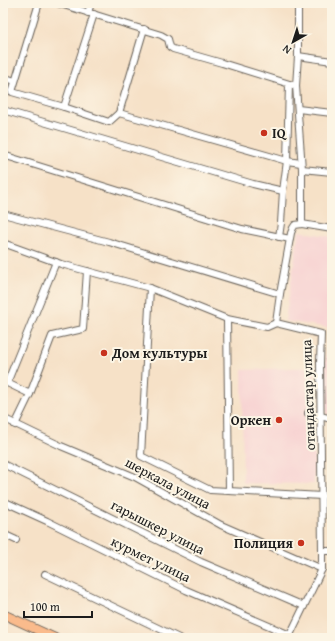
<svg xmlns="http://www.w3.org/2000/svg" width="335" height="641" font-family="'Gentium Book Plus',serif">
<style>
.built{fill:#f7cfd0}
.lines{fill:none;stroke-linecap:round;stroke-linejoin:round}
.minor-casing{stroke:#686158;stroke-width:8}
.major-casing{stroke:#686158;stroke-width:10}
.minor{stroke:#fff;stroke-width:6}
.major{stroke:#fabb8c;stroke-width:8}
.poi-dot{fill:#c8321e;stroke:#fcf5e5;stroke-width:1.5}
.labels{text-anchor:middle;stroke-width:4;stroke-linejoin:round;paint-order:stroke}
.poi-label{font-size:14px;font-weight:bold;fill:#1c1c1c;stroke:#fcf5e5;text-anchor:start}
.street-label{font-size:14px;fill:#1c1c1c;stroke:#fcf5e5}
</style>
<rect width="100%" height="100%" fill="#fcf5e5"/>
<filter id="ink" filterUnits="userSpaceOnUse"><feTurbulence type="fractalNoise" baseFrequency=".025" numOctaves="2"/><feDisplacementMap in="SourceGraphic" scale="8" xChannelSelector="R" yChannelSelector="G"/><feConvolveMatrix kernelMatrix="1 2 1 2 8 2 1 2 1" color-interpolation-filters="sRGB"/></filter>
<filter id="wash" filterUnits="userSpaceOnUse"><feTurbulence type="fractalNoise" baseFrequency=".012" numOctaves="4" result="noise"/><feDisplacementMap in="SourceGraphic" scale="16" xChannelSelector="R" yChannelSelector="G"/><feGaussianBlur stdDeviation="0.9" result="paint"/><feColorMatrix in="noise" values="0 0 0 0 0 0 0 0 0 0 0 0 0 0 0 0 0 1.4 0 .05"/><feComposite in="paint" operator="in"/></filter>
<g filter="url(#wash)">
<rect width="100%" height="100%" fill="#f6e1c7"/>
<g class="built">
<path d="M299,231L332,237V422L327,421L324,368L331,328L285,321Z"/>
<path d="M315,367L314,484L243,483L242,370Z"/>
</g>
</g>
<g filter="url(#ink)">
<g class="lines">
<defs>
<g id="minor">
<path d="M39,3L12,92L64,107L109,122L119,113L287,161L301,163"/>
<path d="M57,3L161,35L168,39L170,47L173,49L222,63L296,86"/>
<path d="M298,3V56L296,86L302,169V224L332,229"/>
<path d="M88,13L91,3"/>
<path d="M298,56L332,61"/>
<path d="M3,77L15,81"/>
<path d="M64,107L94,14"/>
<path d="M298,109L332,113"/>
<path d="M3,110L253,184L283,191L281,223L279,237"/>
<path d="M119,113L144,29"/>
<path d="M3,155L242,229L290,239"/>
<path d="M302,169L332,172"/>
<path d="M283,191L287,161L289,84"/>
<path d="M3,214L109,242L280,294"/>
<path d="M302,224L295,225L293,228L291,233L280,294L276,323L321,334L320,363L322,551"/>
<path d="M3,243L61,264L150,288L227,319L267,327L276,323"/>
<path d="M150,288L141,456L210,490L322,496"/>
<path d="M227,319L229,491"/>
<path d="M3,381L30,394"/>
<path d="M7,383L56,262"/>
<path d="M308,413L332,419"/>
<path d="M3,418L61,446L135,477L221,525L322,569"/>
<path d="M15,425L30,394L52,336L83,329L87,271"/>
<path d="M3,464L201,562L304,606"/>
<path d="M3,501L47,521L186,590L290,635"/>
<path d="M3,534L16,540"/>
<path d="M45,574L179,638"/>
<path d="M289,637L322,569V551H332"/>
</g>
<path id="major" d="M3,614L55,638"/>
</defs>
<use href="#minor" class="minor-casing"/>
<use href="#major" class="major-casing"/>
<use href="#minor" class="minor"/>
<use href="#major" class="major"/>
</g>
</g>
<g class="poi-dot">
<circle cx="264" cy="133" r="4"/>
<circle cx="104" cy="353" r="4"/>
<circle cx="279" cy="420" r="4"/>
<circle cx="301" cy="543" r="4"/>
</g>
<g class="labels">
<g class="poi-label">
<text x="272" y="138">IQ</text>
<text x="112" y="358">Дом культуры</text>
<text x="271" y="425" text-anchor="end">Оркен</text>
<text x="293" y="548" text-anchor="end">Полиция</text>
</g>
<g class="street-label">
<text transform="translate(308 395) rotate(-92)" y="5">отандастар улица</text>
<text transform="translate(168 483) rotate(28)" y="5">шеркала улица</text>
<text transform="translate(158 527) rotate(27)" y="5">гарышкер улица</text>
<text transform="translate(151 559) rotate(26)" y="5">курмет улица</text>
</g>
</g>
<rect width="335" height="641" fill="none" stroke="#fcf5e5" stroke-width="16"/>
<g transform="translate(293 42) rotate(219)" stroke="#fcf5e5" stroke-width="3" paint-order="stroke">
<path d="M0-3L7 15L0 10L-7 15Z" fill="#1c1c1c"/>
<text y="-6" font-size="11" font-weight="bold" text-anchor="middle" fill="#1c1c1c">N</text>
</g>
<path d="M24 611v6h68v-6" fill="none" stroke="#1c1c1c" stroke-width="2"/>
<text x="30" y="611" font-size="12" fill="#1c1c1c" stroke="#fcf5e5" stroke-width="3" paint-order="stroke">100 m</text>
</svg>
